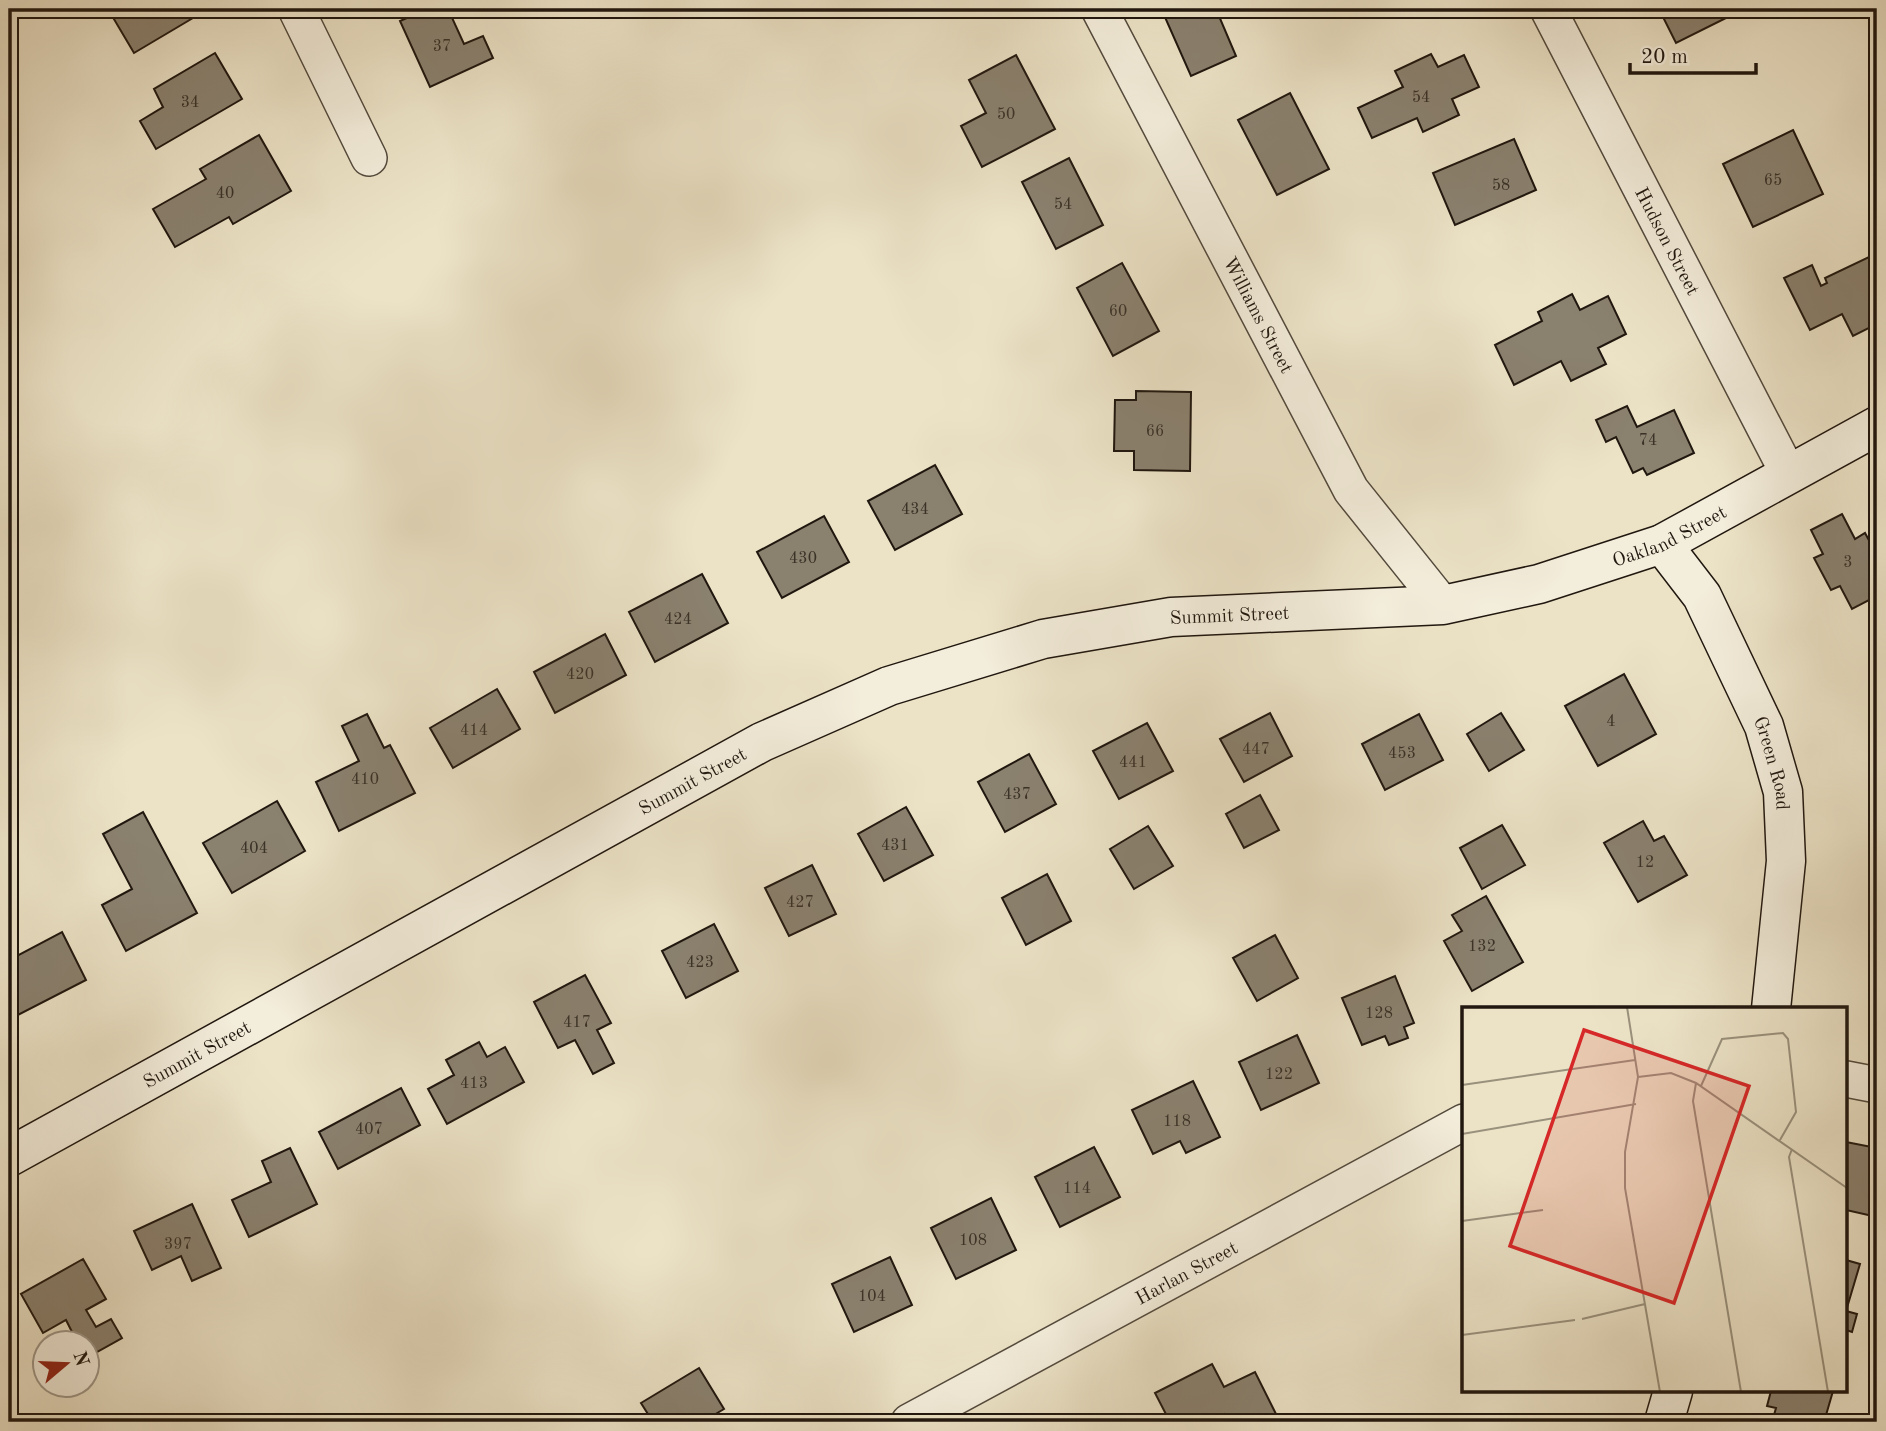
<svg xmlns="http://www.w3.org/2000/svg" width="1886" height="1431" font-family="'Old Standard TT',serif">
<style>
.building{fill:#8a816f;stroke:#20170f;stroke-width:2}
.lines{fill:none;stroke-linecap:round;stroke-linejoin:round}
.street-casing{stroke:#534a3d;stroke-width:38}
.secondary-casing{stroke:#20170f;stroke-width:41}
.street{stroke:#f3eddb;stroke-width:35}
.secondary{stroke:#f3eddb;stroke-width:38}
.labels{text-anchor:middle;stroke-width:5;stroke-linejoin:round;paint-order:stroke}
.number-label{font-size:16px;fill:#3a3227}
.street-label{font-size:19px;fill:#20170f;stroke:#f3eddb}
.inset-road{fill:none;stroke:#9a917d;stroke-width:2}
.view{fill:#d62828;fill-opacity:0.15;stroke:#d62828;stroke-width:3.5}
.inset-edge{fill:none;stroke:#20170f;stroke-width:3.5}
</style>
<rect width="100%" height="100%" fill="#ece3c7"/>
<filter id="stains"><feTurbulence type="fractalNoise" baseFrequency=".00286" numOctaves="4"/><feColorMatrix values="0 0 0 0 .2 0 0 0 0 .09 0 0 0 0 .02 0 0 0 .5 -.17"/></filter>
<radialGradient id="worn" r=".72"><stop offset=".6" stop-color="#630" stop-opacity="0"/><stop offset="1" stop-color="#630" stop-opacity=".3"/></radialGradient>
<g class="building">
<path d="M108,9H194L198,15L134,53Z"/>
<path d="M427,9H448L464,44L483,36L493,58L430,87L400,21Z"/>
<path d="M1177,9H1216L1236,56L1191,76L1164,15Z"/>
<path d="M1659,9H1744L1676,43Z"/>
<path d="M215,53L242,99L156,149L140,121L163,107L154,89Z"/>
<path d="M1431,54L1438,67L1464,55L1479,87L1452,99L1459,115L1423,132L1417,118L1372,138L1358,108L1403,87L1395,71Z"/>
<path d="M1016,55L1055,129L982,167L961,126L986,113L969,80Z"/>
<path d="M1290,93L1329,169L1277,195L1238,120Z"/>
<path d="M1793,130L1823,194L1753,227L1723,164Z"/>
<path d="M259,135L291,191L233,224L229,217L175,247L153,209L206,179L200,169Z"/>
<path d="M1514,139L1536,190L1455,225L1433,173Z"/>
<path d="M1069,158L1103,225L1056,249L1022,182Z"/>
<path d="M1871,256L1877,270V324L1853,336L1842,314L1810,330L1784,278L1812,265L1821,286L1827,283L1825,278Z"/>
<path d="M1122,263L1159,331L1113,356L1077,288Z"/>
<path d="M1572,294L1580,310L1608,296L1626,334L1598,348L1606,364L1571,381L1561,361L1514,385L1495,345L1542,321L1538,312Z"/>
<path d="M1136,391L1191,392L1190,471L1134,470V451H1114L1115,400H1136Z"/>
<path d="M1627,406L1637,427L1674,410L1694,453L1647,475L1643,468L1633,473L1616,437L1606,442L1596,420Z"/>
<path d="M935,465L962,514L895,550L868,501Z"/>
<path d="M1842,514L1855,539L1865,533L1877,555V568L1872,571L1877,582V596L1852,609L1840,586L1831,590L1814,558L1823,554L1811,530Z"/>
<path d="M824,516L849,562L782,598L757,552Z"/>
<path d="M702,574L728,623L655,662L629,612Z"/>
<path d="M605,634L626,675L555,713L534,672Z"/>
<path d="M1624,674L1656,734L1598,766L1565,706Z"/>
<path d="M497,689L520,729L453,768L430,728Z"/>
<path d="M1270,713L1292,756L1244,782L1220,739Z"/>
<path d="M1501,713L1524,750L1489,771L1467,734Z"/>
<path d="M367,714L384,748L390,745L415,793L339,831L316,782L359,761L342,726Z"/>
<path d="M1419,714L1443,760L1385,790L1362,744Z"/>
<path d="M1147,723L1173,771L1119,799L1093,751Z"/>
<path d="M1029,754L1056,804L1005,832L978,782Z"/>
<path d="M1260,795L1279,830L1244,848L1226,814Z"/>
<path d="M277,801L305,851L232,893L203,843Z"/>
<path d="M906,807L933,855L884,881L858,834Z"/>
<path d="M143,812L197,913L126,951L102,905L132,889L103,834Z"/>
<path d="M1643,821L1654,841L1664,836L1687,875L1638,902L1604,843Z"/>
<path d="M1502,825L1525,865L1482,889L1460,848Z"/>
<path d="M1148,826L1173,866L1134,889L1110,849Z"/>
<path d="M812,865L836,914L789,936L765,888Z"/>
<path d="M1047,874L1071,921L1026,945L1002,898Z"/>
<path d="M1486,896L1523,962L1472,991L1444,941L1462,931L1452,915Z"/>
<path d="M714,924L738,971L686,998L662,951Z"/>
<path d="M62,932L86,980L14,1017L9,1007V960Z"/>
<path d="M1275,935L1298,978L1257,1001L1233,958Z"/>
<path d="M585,975L611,1023L597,1030L614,1063L593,1074L575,1040L558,1048L534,1002Z"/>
<path d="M1395,976L1414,1023L1404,1027L1408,1038L1389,1045L1385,1036L1362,1045L1342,998Z"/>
<path d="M1297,1035L1319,1083L1261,1110L1239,1062Z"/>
<path d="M479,1042L487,1057L505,1047L524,1082L447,1124L428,1089L454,1075L446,1060Z"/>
<path d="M1193,1081L1220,1137L1186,1153L1180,1141L1153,1154L1132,1110Z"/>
<path d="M401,1088L420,1125L338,1169L319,1132Z"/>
<path d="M1846,1142L1877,1148V1217L1846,1210Z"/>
<path d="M1094,1147L1120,1197L1060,1227L1035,1177Z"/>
<path d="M290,1148L317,1204L249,1237L232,1200L271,1182L262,1161Z"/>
<path d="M991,1198L1016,1250L956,1279L931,1228Z"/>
<path d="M192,1204L221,1268L192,1281L181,1256L152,1270L134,1231Z"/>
<path d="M890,1257L912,1305L854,1332L832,1284Z"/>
<path d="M83,1259L106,1299L86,1310L96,1327L111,1319L122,1338L88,1357V1344H70L76,1340L66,1320L43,1333L21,1294Z"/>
<path d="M1846,1260L1860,1264L1846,1311L1857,1314L1852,1332L1846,1330Z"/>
<path d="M1212,1364L1224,1387L1255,1372L1280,1422H1228L1224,1414L1208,1422H1170L1155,1393Z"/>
<path d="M699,1368L724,1409L702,1422H653L641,1403Z"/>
<path d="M1771,1391H1833L1824,1422H1772L1776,1408L1767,1406Z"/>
</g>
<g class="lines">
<defs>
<g id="street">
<path d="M296,9L369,158"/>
<path id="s1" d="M1099,9L1351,490L1443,605"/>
<path id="s2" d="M1548,9L1788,473"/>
<path d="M1846,1079L1877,1085"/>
<path id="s3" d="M909,1422L1464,1122"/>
</g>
<g id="secondary">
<path id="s4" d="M1662,544L1702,596L1764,726L1783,792L1786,861L1771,1009"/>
<path id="s5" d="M9,1157L762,742L889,686L1043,639L1171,617L1443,605L1539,584L1662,544L1877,426"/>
<path d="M1664,1422L1673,1391"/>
</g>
</defs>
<use href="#street" class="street-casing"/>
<use href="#secondary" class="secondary-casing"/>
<use href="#street" class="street"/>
<use href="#secondary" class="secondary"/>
</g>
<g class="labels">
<g class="number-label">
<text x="442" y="51">37</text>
<text x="1421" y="102">54</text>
<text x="190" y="107">34</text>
<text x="1006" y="119">50</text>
<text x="1773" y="185">65</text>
<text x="1501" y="190">58</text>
<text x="225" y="198">40</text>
<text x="1063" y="209">54</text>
<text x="1118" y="316">60</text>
<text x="1155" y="436">66</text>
<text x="1648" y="445">74</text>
<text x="915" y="514">434</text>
<text x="803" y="563">430</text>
<text x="1848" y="567">3</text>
<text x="678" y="624">424</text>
<text x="580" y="679">420</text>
<text x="1611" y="726">4</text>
<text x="474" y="735">414</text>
<text x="1256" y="754">447</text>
<text x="1402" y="758">453</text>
<text x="1133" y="767">441</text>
<text x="365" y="784">410</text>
<text x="1017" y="799">437</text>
<text x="895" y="850">431</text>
<text x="254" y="853">404</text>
<text x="1645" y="867">12</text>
<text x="800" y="907">427</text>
<text x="1482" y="951">132</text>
<text x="700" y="967">423</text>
<text x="1379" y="1018">128</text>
<text x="577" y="1027">417</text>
<text x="1279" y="1079">122</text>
<text x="474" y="1088">413</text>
<text x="1177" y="1126">118</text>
<text x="369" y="1134">407</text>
<text x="1077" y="1193">114</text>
<text x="973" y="1245">108</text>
<text x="178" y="1249">397</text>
<text x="872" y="1301">104</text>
</g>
<g class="street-label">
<text dy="7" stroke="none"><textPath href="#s2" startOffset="261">Hudson Street</textPath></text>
<text dy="7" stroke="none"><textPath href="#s1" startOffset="345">Williams Street</textPath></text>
<text dy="7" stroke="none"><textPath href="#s5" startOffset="1799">Oakland Street</textPath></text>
<text dy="7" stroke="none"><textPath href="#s5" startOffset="1348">Summit Street</textPath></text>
<text dy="7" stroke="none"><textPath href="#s4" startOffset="248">Green Road</textPath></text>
<text dy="7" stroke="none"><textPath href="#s5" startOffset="780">Summit Street</textPath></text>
<text dy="7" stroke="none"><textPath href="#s5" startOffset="214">Summit Street</textPath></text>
<text dy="7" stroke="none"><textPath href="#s3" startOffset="315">Harlan Street</textPath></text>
</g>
</g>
<g transform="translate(1462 1007)">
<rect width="385" height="385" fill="#ece3c7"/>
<path class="inset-road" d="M165,0L176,70L163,145V181L198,385M176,70L209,66L234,76L385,181M234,76L231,94L279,385M0,78L173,53M239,79L260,32L321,26L326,32L334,105L318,133M0,127L174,97M330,142L327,150L366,385M0,214L81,203M120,312L183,297M0,328L113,313"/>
<path class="view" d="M122,23L287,79L212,296L48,239Z"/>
<rect width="385" height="385" class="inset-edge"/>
</g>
<rect width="1886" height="1431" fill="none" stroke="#ece3c7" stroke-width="35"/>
<rect x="10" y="10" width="1865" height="1410" fill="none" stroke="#20170f" stroke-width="3.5"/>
<rect x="18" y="18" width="1851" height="1396" fill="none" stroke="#20170f" stroke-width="2"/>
<g transform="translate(66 1364) rotate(71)"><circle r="33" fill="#f3eddb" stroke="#9f9789" stroke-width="2"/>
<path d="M0-5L12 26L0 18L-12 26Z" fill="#8f2418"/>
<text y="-10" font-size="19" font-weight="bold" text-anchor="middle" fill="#20170f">N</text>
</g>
<path d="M1630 63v10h126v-10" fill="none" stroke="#20170f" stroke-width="3.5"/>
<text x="1641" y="63" font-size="21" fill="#20170f" stroke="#f3eddb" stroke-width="5" paint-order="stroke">20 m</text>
<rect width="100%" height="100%" filter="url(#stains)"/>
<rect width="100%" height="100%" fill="url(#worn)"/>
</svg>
